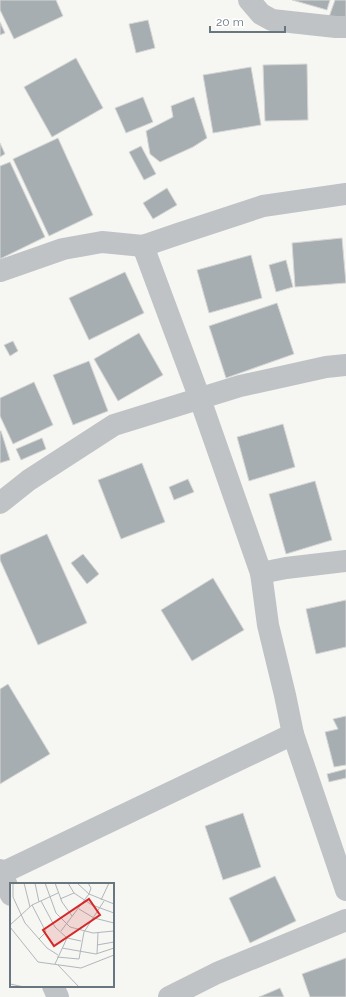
<svg xmlns="http://www.w3.org/2000/svg" width="346" height="997" font-family="Raleway,sans-serif">
<style>
.building{fill:#a7aeb2;stroke:#d7d7d5}
.lines{fill:none;stroke-linecap:round;stroke-linejoin:round}
.minor{stroke:#bfc3c6;stroke-width:22}
.inset-road{fill:none;stroke:#b0b7bb;stroke-width:1}
.view{fill:#d62828;fill-opacity:0.15;stroke:#d62828;stroke-width:2}
.inset-edge{fill:none;stroke:#687680;stroke-width:2}
</style>
<rect width="100%" height="100%" fill="#f6f6f3"/>
<g class="building">
<path d="M0,0H56L63,16L14,39L0,10Z"/>
<path d="M292,0H330L327,10Z"/>
<path d="M335,0H346V23L329,17Z"/>
<path d="M148,20L155,48L136,53L129,24Z"/>
<path d="M0,22L5,33L0,35Z"/>
<path d="M76,58L103,108L52,137L24,87Z"/>
<path d="M307,64L308,120L265,121L263,65Z"/>
<path d="M251,67L261,125L213,133L203,75Z"/>
<path d="M143,97L153,122L126,133L115,108Z"/>
<path d="M194,97L207,138L193,147L160,162L150,154L146,131L173,117L171,106Z"/>
<path d="M58,138L93,215L49,236L13,159Z"/>
<path d="M0,143L5,154L0,157Z"/>
<path d="M141,146L156,174L144,180L129,152Z"/>
<path d="M10,162L45,237L0,259V166Z"/>
<path d="M167,188L177,205L153,219L143,203Z"/>
<path d="M342,238L346,283L295,287L292,243Z"/>
<path d="M251,255L262,298L209,313L197,270Z"/>
<path d="M286,260L293,287L276,292L269,265Z"/>
<path d="M125,272L144,313L89,340L69,298Z"/>
<path d="M277,303L294,354L226,378L209,326Z"/>
<path d="M139,333L163,375L118,401L94,359Z"/>
<path d="M13,341L18,351L10,356L4,345Z"/>
<path d="M89,361L108,411L73,425L53,375Z"/>
<path d="M34,382L53,425L13,444L0,416V398Z"/>
<path d="M283,424L295,467L249,481L237,437Z"/>
<path d="M0,431H1L10,460L0,463Z"/>
<path d="M42,438L46,449L21,460L16,449Z"/>
<path d="M142,463L165,522L121,539L98,480Z"/>
<path d="M188,479L194,492L174,500L169,487Z"/>
<path d="M315,481L332,540L286,554L269,494Z"/>
<path d="M47,534L87,623L38,645L0,560V555Z"/>
<path d="M83,554L99,574L87,584L71,563Z"/>
<path d="M213,578L244,630L192,661L161,610Z"/>
<path d="M346,600V647L316,654L306,609Z"/>
<path d="M8,684L50,754L0,784V689Z"/>
<path d="M346,716V765L334,767L325,732L338,729L333,719Z"/>
<path d="M346,769V778L329,782L327,774Z"/>
<path d="M243,813L261,867L223,880L205,826Z"/>
<path d="M275,876L296,921L250,943L229,898Z"/>
<path d="M346,958V997H310L302,974Z"/>
<path d="M280,988L284,997H259Z"/>
</g>
<g class="lines">
<g class="minor">
<path d="M249,0L261,14L272,20L336,27H346"/>
<path d="M143,246L200,399L261,573L268,625L285,695L293,734L346,890"/>
<path d="M0,271L63,249L102,242L143,246L178,234L263,206L346,194"/>
<path d="M0,503L29,480L114,425L240,386L326,367L346,365"/>
<path d="M261,573L286,568L346,561"/>
<path d="M0,870L11,895"/>
<path d="M0,874L293,734"/>
<path d="M53,986L58,997"/>
<path d="M169,997L217,973L346,920"/>
</g>
</g>
<g transform="translate(10 883)">
<rect width="104" height="104" fill="#f6f6f3"/>
<path class="inset-road" d="M3,0V14L15,40L37,65L48,72M14,0L20,24M25,0L29,19M35,0L46,30L60,44L83,50L104,48M45,0L52,19L62,33M58,0L64,10L82,22L104,30M67,0L79,11L104,21M50,16L64,10M91,17L99,0M31,18L45,44L57,55L71,58M22,22L36,49L29,56M69,26L84,35L104,40M0,42L22,22L48,10M0,44L28,79L71,85L104,72M51,48L79,11L81,5L78,0M87,62L104,59M52,65L86,71L104,65M87,71L88,50M47,74L69,76L74,49L94,18M45,81L57,55M48,82L69,104M0,101L14,104"/>
<path class="view" d="M79,16L90,32L44,63L33,47Z"/>
<rect width="104" height="104" class="inset-edge"/>
</g>
<path d="M210 26v6h75v-6" fill="none" stroke="#687680" stroke-width="2"/>
<text x="216" y="26" font-size="12" fill="#687680" stroke="#ffffff" stroke-width="3" paint-order="stroke">20 m</text>
</svg>
